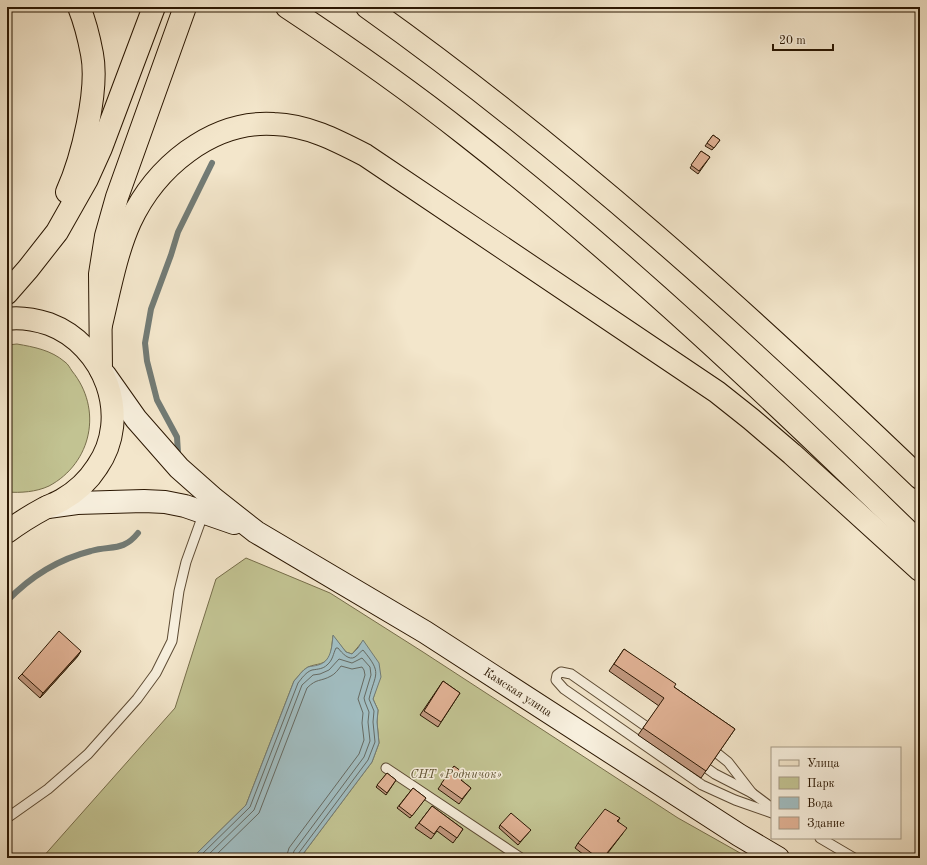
<svg xmlns="http://www.w3.org/2000/svg" width="927" height="865" font-family="'Old Standard TT',serif">
<style>
.green{fill:#c2c392;stroke:#766d4a}
.water{fill:#a1bdc1;stroke:#727b75}
.lines{fill:none;stroke-linecap:round;stroke-linejoin:round}
.shore{stroke:#666a62;stroke-width:1}
.stream{stroke:#727b75;stroke-width:6}
.lane-casing{stroke:#5d4b34;stroke-width:11}
.secondary-casing{stroke:#2b1702;stroke-width:24}
.primary-casing{stroke:#2b1702;stroke-width:24}
.highway-casing{stroke:#2b1702;stroke-width:24}
.lane{stroke:#f7efdd;stroke-width:9}
.secondary{stroke:#f7efdd;stroke-width:22}
.primary{stroke:#f3e6cb;stroke-width:22}
.highway{stroke:#f3e6cb;stroke-width:22}
.wall{fill:#c29980;stroke:#2b1702}
.shaded-wall{fill:#9e7d68;stroke:#2b1702}
.building{fill:#e1b295;stroke:#2b1702}
.labels{text-anchor:middle;stroke-width:3;stroke-linejoin:round;paint-order:stroke}
.street-label{font-size:12px;fill:#2b1702;stroke:#f7efdd}
.park-label{font-size:12px;font-style:italic;fill:#605334;stroke:#f7efdd}
</style>
<rect width="100%" height="100%" fill="#f3e6cb"/>
<filter id="stains"><feTurbulence type="fractalNoise" baseFrequency=".005" numOctaves="4"/><feColorMatrix values="0 0 0 0 .2 0 0 0 0 .09 0 0 0 0 .02 0 0 0 .5 -.17"/></filter>
<radialGradient id="worn" r=".72"><stop offset=".6" stop-color="#630" stop-opacity="0"/><stop offset="1" stop-color="#630" stop-opacity=".3"/></radialGradient>
<g class="green">
<path d="M17,344C34,347 51,350 65,362C68,364 70,368 72,371C103,409 92,463 49,486C36,492 21,493 7,492V345Z"/>
<path d="M246,558L330,593L423,652L678,818L749,858H300L372,762L379,743L377,722L378,710L373,699L376,689L370,653L363,641L352,654L346,652L333,636C332,642 332,649 330,655C325,666 317,663 308,667C302,670 299,676 294,681L246,805L192,858H42L175,708L216,579Z"/>
</g>
<path class="water" d="M333,635L346,652L352,654L358,648L363,640L379,663L381,677L373,699L378,710L377,722L379,743L372,762L300,858H192L246,805L294,681C299,676 302,670 308,667C312,666 315,666 318,665C331,662 332,647 333,635Z"/>
<g class="lines">
<g class="shore">
<path d="M198,858L250,807L298,683C302,678 306,672 312,670C318,669 323,669 327,665C333,660 333,654 336,648H338C342,653 349,661 355,657C359,654 360,652 363,650C383,674 375,673 369,699L374,711L373,722L375,742L368,760L298,854L297,858"/>
<path d="M205,858L254,810L302,685L313,675L320,674L329,670L339,659L352,663L362,658L370,667L371,675L364,698L365,702L369,712L368,722L370,741L364,757L294,851L292,858"/>
<path d="M213,858L259,813L307,688C317,678 320,682 331,676C335,674 338,670 341,666L352,669L362,667L364,670L365,675L358,699L363,713L362,723L364,740L359,754L289,848L286,858"/>
</g>
<g class="stream">
<path d="M178,453L177,437L157,400L147,361L145,343L151,309L171,255L178,232L212,163"/>
<path d="M7,601C30,577 59,559 91,551C111,545 123,552 138,533"/>
</g>
<defs>
<g id="lane">
<path d="M654,732L571,674L561,672L557,675L556,680L564,689L702,785L735,800L772,813"/>
<path d="M708,746L728,762L752,793L772,808"/>
<path d="M698,762L715,774L752,793"/>
<path d="M386,768L521,858"/>
<path d="M7,818L48,789L88,754L137,699L156,673L172,641L179,591L186,562L204,512"/>
<path d="M820,838L854,858"/>
</g>
<g id="secondary">
<path d="M105,375L136,419L179,468L214,499L256,532L425,632L739,835L778,858"/>
<path d="M48,507L77,503L144,501L165,502L185,506L234,523"/>
</g>
<g id="primary">
<path d="M67,192C82,159 99,90 92,54C89,38 85,22 79,7"/>
<path d="M7,293L28,269L57,232L87,179L101,148L154,7"/>
<path d="M7,319C21,317 36,320 49,324C105,345 132,417 97,467C88,481 76,492 62,500C57,503 51,505 45,508C32,515 19,523 7,532"/>
<path d="M101,325C109,292 116,253 130,222C155,168 211,120 274,124C307,125 336,140 365,155L717,392L751,419L792,454L920,570"/>
<path d="M101,370L100,274L106,236L117,197L185,7"/>
</g>
<g id="highway">
<path d="M287,7C349,48 409,90 467,136C627,261 774,401 920,543"/>
<path d="M367,7C564,147 746,311 920,478"/>
</g>
</defs>
<use href="#lane" class="lane-casing"/>
<use href="#secondary" class="secondary-casing"/>
<use href="#primary" class="primary-casing"/>
<use href="#highway" class="highway-casing"/>
<use href="#lane" class="lane"/>
<use href="#secondary" class="secondary"/>
<use href="#primary" class="primary"/>
<use href="#highway" class="highway"/>
</g>
<g class="wall">
<path d="M713,135L720,140L712,150L705,146Z"/>
<path d="M701,151L710,157L698,174L690,168Z"/>
<path d="M624,649L674,687L735,729L701,778L638,735L659,706L609,671Z"/>
<path d="M78,656L40,698L18,678L22,674Z"/>
<path d="M443,681L460,693L438,727L420,715Z"/>
<path d="M454,766L461,780L471,788L459,804L438,789Z"/>
<path d="M387,773L396,780L386,795L376,787Z"/>
<path d="M413,788L426,798L410,818L397,808Z"/>
<path d="M432,806L463,829L453,843L437,831L431,839L415,828Z"/>
<path d="M620,818L618,821L623,833L604,858H588L575,848L578,843Z"/>
<path d="M500,825L529,832L518,845L499,828Z"/>
</g>
<path class="shaded-wall" d="M81,651L78,656L40,698L43,693Z"/>
<g class="building">
<path d="M713,135L720,140L714,148L707,143Z"/>
<path d="M701,151L710,157L699,171L691,165Z"/>
<path d="M59,631L81,651L43,693L22,674Z"/>
<path d="M624,649L676,684L674,687L735,729L706,771L643,728L664,698L614,664Z"/>
<path d="M443,681L460,693L441,722L424,711Z"/>
<path d="M454,766L465,774L461,780L471,788L462,799L441,784Z"/>
<path d="M387,773L396,780L387,793L377,785Z"/>
<path d="M413,788L426,798L412,816L399,806Z"/>
<path d="M432,806L463,829L457,838L440,826L434,834L419,823Z"/>
<path d="M605,809L620,818L617,821L627,828L603,858H598L578,843Z"/>
<path d="M511,813L531,830L520,842L500,825Z"/>
</g>
<g class="labels">
<g class="street-label">
<text transform="translate(518 692) rotate(33)" y="4">Камская улица</text>
</g>
<g class="park-label">
<text x="456" y="778">СНТ «Родничок»</text>
</g>
</g>
<rect width="927" height="865" fill="none" stroke="#f3e6cb" stroke-width="24"/>
<rect x="8" y="8" width="911" height="849" fill="none" stroke="#2b1702" stroke-width="2"/>
<rect x="12" y="12" width="903" height="841" fill="none" stroke="#2b1702"/>
<rect x="771" y="747" width="130" height="92" fill="#f7efdd" stroke="#a59985"/>
<rect x="779" y="760" width="20" height="6" fill="#f3e6cb" stroke="#a59985"/>
<text x="807" y="767" font-size="12" fill="#2b1702">Улица</text>
<rect x="779" y="777" width="20" height="12" fill="#c2c392" stroke="#a59985"/>
<text x="807" y="787" font-size="12" fill="#2b1702">Парк</text>
<rect x="779" y="797" width="20" height="12" fill="#a1bdc1" stroke="#a59985"/>
<text x="807" y="807" font-size="12" fill="#2b1702">Вода</text>
<rect x="779" y="817" width="20" height="12" fill="#e1b295" stroke="#a59985"/>
<text x="807" y="827" font-size="12" fill="#2b1702">Здание</text>
<path d="M773 44v6h60v-6" fill="none" stroke="#2b1702" stroke-width="2"/>
<text x="779" y="44" font-size="12" fill="#2b1702" stroke="#f7efdd" stroke-width="3" paint-order="stroke">20 m</text>
<rect width="100%" height="100%" filter="url(#stains)"/>
<rect width="100%" height="100%" fill="url(#worn)"/>
</svg>
